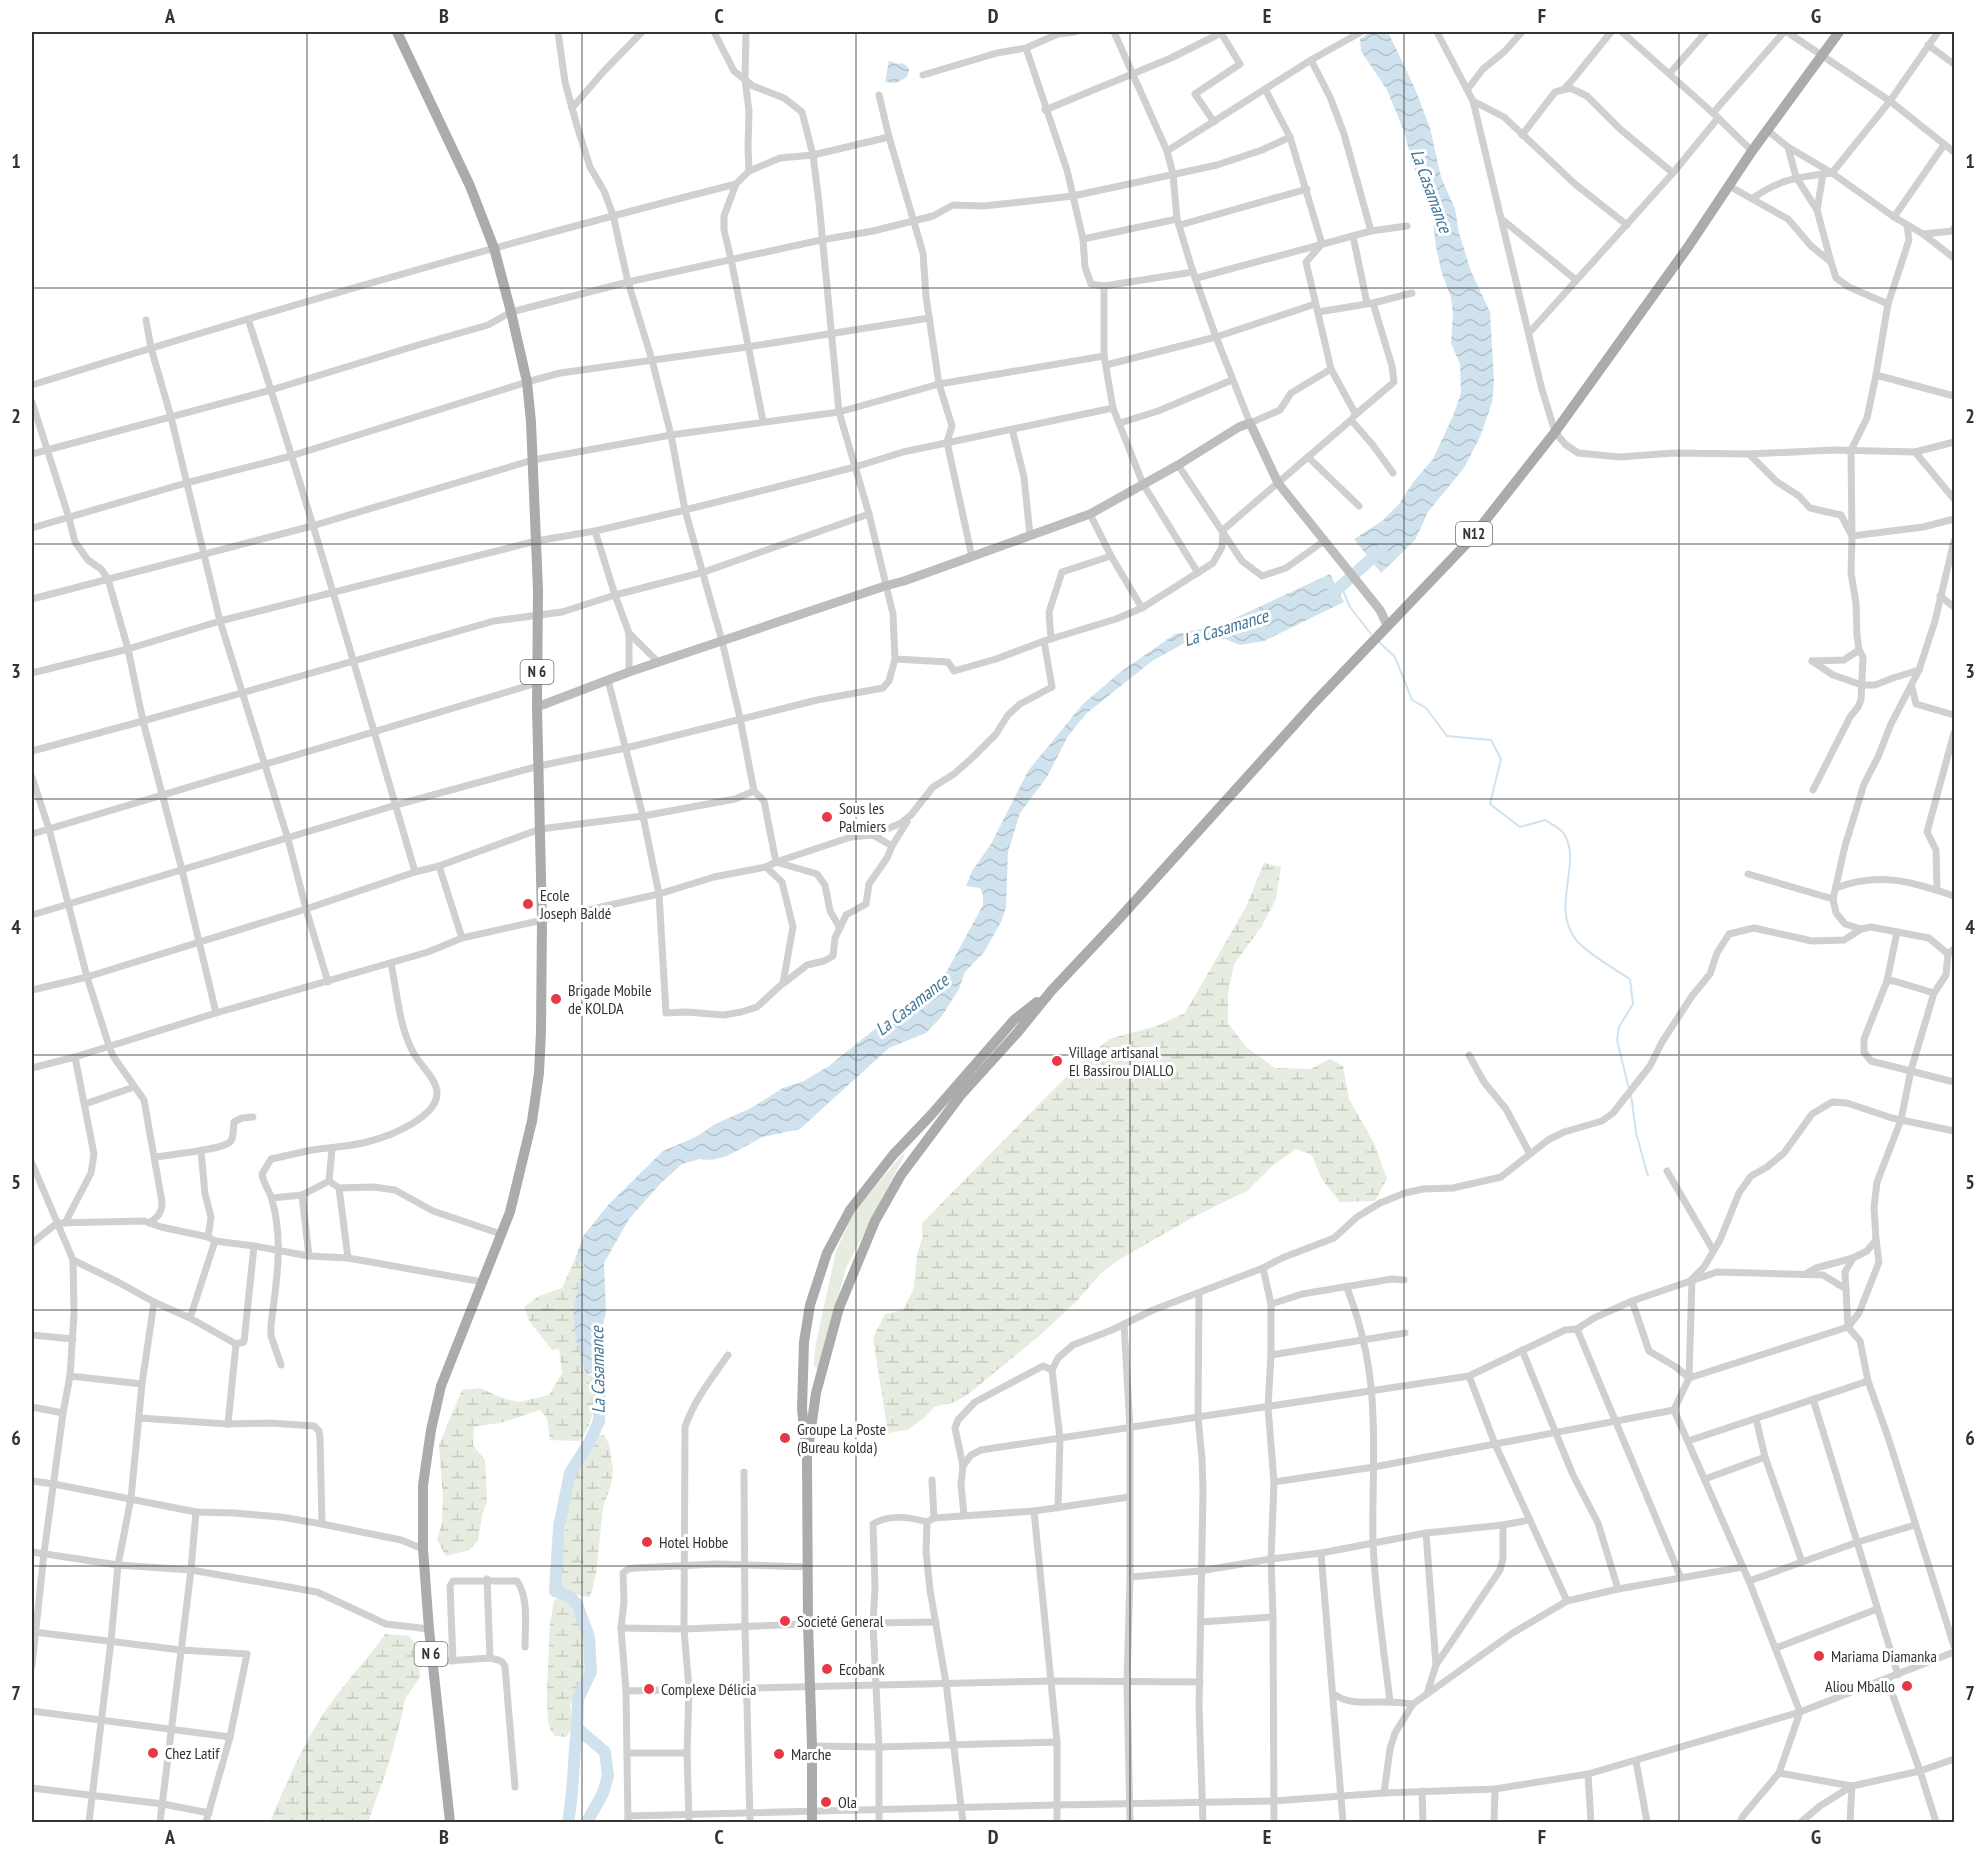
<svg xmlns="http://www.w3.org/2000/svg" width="1986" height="1854" font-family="'PT Sans Narrow',sans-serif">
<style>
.wetland{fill:url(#wetland-marsh)}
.park{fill:#e6ecdf}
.water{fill:url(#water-waves)}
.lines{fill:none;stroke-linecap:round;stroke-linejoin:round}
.stream{stroke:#cfe2ee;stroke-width:2}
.river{stroke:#cfe2ee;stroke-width:12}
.street{stroke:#d0d0d0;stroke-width:7}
.secondary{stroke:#bdbdbd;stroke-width:9}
.primary{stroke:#ababab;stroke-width:10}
.grid{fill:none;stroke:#333;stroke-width:1.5;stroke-opacity:0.55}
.poi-dot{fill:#e63946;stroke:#fff;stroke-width:2}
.labels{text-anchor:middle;stroke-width:6;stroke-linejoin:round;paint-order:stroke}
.shield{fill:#fff;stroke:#707070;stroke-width:1.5}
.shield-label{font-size:15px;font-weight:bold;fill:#333}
.poi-label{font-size:16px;fill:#333;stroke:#fff;text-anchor:start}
.water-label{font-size:18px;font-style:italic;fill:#3f7597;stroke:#fff}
.neatline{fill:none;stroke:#333;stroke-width:2}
.grid-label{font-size:20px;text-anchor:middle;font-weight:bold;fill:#333}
</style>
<defs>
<pattern id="wetland-marsh" width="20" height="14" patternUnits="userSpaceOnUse" patternTransform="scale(1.5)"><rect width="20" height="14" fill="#e6ecdf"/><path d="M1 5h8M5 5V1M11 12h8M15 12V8" fill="none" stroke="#c6cbc0"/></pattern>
<pattern id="water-waves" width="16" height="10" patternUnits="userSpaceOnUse" patternTransform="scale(1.5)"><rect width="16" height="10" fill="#cfe2ee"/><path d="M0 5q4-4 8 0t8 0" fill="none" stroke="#b2c2cd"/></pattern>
</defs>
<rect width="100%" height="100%" fill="#fff"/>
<g class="wetland">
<path d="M1264,863L1281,867L1276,899L1262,926L1234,964L1228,993V1023L1246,1047L1275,1068L1311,1069L1330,1059L1343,1066L1349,1099L1374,1143L1387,1179L1375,1201L1340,1202L1321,1178L1312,1155L1296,1149L1272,1166L1247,1191L1197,1215L1120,1259L1101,1273L1077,1301L1038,1337L967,1395L955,1402L934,1407L924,1418L909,1429L888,1433L873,1338L885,1314L903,1310L914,1288L917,1255L923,1235L922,1223L1070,1073L1109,1039L1157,1026L1185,1013L1246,907Z"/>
<path d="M575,1259L585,1264L573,1309L586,1374L593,1376C597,1399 594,1424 579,1441L550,1440L547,1418L540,1410L504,1422L474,1427L473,1445L485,1460L486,1475L487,1502L482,1515L478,1541L469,1550L446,1556L437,1540L442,1522L443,1498L439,1445L462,1390L480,1388L504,1399L520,1402L549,1395L562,1373L559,1349L552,1350L530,1322L524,1307L539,1296L562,1288Z"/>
<path d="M604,1435L609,1444L613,1470L611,1485L603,1507L596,1574L590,1597L566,1593L559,1588L570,1488L574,1473L596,1436Z"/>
<path d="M562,1593L569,1601L585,1636V1676L570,1705L573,1727L566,1737L555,1736L550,1729L548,1720L547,1693L550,1623L554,1601Z"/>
<path d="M385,1634L409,1636L416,1645L420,1677L405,1699L401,1719L389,1763L368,1822H270C287,1782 303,1743 328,1707C346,1681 368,1659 385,1634Z"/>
</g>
<path class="park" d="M903,1154L904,1156L846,1268L818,1371L814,1365L815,1348L836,1251L856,1209Z"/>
<g class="water">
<path d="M1370,32H1388L1416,91L1430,128L1441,177L1455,209L1459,233L1471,271L1490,312L1494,381L1492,403L1480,437L1464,468L1428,512L1415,540L1381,573L1354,539L1382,521L1399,504L1414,481L1433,459L1453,416L1461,393L1460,364L1451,343L1453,314L1451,297L1442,274L1436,247L1431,206L1413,166L1404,131L1387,90L1361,51L1360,39Z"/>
<path d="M889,61L898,64L902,63L907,66L909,70L907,77L896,83L885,82Z"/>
<path d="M1330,574L1344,602L1264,641L1240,645L1225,639L1212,637L1190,640L1152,661L1087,713L1068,736L1047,777L1020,813L1008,852L1006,907L1001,922L984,952L965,972L959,989L942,1016L926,1033L889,1048L800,1129L763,1137L727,1156L712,1160L700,1159L682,1164L661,1183L629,1219L604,1263L606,1312L602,1330L603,1356L606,1372L586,1374L576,1340L573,1309L584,1264L575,1259L584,1235L609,1204L663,1151L696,1137L715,1124L751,1108L783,1088L804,1081L829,1066L901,1008L933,986L947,971L983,905V895L980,888L966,886L972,871L991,844L1028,771L1082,705L1119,673L1175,634L1218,626Z"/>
</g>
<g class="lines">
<g class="stream">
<path d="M1341,586L1350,607L1371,634"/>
<path d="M1379,642L1395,657L1412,700L1426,708L1447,736L1491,740L1501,759L1490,804L1520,827L1545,820C1551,824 1560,828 1564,834C1583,863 1549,908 1577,941C1587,953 1616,970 1630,979L1633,1004L1619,1027L1617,1040L1632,1101L1636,1133L1648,1176"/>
</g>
<g class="river">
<path d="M1325,598L1330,596L1382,549"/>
<path d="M568,1822C574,1791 573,1760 577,1728"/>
<path d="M587,1822L603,1793L608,1776L605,1752L577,1728L578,1699L591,1672L589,1637L577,1604L570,1597L555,1591L559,1527L570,1473L589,1443L599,1421L600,1359"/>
</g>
<g class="street">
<path d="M558,32L565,82L577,126L590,167L604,191L613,215L628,282L652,360L671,435L685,510L722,641L740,718L754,791"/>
<path d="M746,32L745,80L749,111L748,147L749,171"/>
<path d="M1114,32L1167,151L1173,174L1177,219L1193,272L1216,337L1250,423L1280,410L1291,393L1331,369"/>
<path d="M1437,32L1473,101L1541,386L1555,432L1565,444L1578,453L1620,457L1673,453L1749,454L1834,450L1915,452L1954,442"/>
<path d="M1622,32L1713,113L1752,151"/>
<path d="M1787,32L1890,101L1954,152"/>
<path d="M1928,45L1954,64"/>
<path d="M1026,48L1067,170L1083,239L1085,267L1091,284L1104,286L1193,272"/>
<path d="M1311,60L1361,32"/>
<path d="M1670,73L1706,32"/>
<path d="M923,75L997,53L1026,48L1058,34L1075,32"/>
<path d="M1265,89L1290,137L1322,244L1306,262L1331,369L1355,413"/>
<path d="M1467,90L1483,69L1504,52L1522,32"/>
<path d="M1563,90L1574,78L1611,32"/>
<path d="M879,95L889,137L923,253L926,296L939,384L952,426L947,442L972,557"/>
<path d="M1473,101L1504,117L1575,184L1627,225"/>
<path d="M572,108L605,70L642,32"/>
<path d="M1045,110L1171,58L1221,33L1240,64L1195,94L1214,122"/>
<path d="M1713,113L1784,32"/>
<path d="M1767,130L1788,147L1832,173L1894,217L1923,234L1954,258"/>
<path d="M1522,135L1555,92L1570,88L1587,96L1620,129L1673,173"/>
<path d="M1788,147L1796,177L1817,210"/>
<path d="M1167,151L1311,60L1330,97L1344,134L1371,231"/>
<path d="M1823,174L1817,210L1831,262"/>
<path d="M736,184L724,216V230L731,259L763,421"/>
<path d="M1729,186L1788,219L1811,246L1831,262L1836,278L1849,287L1888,304"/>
<path d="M1753,198C1782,178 1799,177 1832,173L1890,101L1938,32"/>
<path d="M1894,217L1944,145"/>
<path d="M1504,221L1576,280"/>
<path d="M1180,225L1307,189"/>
<path d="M1907,226L1909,240L1888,304L1876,375L1954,396"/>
<path d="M1923,234L1953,231L1954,228"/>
<path d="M1353,236L1367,303"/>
<path d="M1083,239L1177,219"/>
<path d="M1197,278L1371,231L1407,226"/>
<path d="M1104,286V356L1113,408L1143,484L1198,573"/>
<path d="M1318,312L1373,303L1412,293"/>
<path d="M248,319C308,502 361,687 415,872"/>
<path d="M146,320L151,348L171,417L220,621L288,839L306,909L328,982"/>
<path d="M1529,333L1673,173L1718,118"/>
<path d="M1106,365L1216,337L1315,304"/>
<path d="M32,385C265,312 499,244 736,184L749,171L780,158L813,155L889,137"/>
<path d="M32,402L69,518L75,542L88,560L101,569L108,579L128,649L143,721L182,870L216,1013"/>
<path d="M1354,416L1394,382L1392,366L1373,303"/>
<path d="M1120,423L1158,411L1232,380"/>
<path d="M1012,429L1024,477L1030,535"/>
<path d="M1915,452L1954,499"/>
<path d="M32,454L271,390L418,345L488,325L511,312L628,282L821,240L873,231L933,216L953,205L984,206L1073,196L1217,165L1262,150L1290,137"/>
<path d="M1749,454L1776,481L1799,496L1810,508L1841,515L1851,534"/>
<path d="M1308,457L1359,506"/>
<path d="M1178,465L1242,561L1262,576L1286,568L1324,541"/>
<path d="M1090,514L1111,556L1142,608"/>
<path d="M32,528L186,483L291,456L527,382L560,373L747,347L929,318"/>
<path d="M595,531L615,595L629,633V672"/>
<path d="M1852,536L1851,450L1867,418L1876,375"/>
<path d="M1940,596L1954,607"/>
<path d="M32,599L312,526L533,460L671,435L839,412L939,384L1104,356"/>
<path d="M629,633L658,662"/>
<path d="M1051,639L1049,612L1062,572L1111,556"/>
<path d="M895,659L948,662L954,671L996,659L1044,641L1116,619L1142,608L1213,563L1222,547L1223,530L1351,420L1372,444L1393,473"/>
<path d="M1812,661L1833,675L1862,685H1875L1893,678L1919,670"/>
<path d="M1812,661L1844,660L1859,650"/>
<path d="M32,673L128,649L220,621L536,541L595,531L685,510L855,467L903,452L1113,408"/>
<path d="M608,680L643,816L659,894L666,1013L686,1012L724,1015L741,1012L757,1007L783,983L793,927L782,882L766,867"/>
<path d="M1912,687L1916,704L1954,715"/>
<path d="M32,751L143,721L494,621L562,612L615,595L704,572L869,514"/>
<path d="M32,777L49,829L87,977L109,1046L113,1056L144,1100L162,1202C162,1213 158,1217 149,1223"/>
<path d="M1813,790L1850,717L1858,707L1861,700L1863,657L1859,650L1857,636L1856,603L1851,573L1852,536L1923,527L1954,519"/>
<path d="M32,834L537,683"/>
<path d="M892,846L907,822"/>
<path d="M776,862L851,837L873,835L901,823L911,815L933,787L954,774L972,758L996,734L1008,715L1020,704L1052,687L1044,641"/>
<path d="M776,862L817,874L825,885L830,911L840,928"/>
<path d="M439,866L462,938"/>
<path d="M1748,874L1833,899"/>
<path d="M1836,888C1879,871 1912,882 1954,896"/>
<path d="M1937,890L1936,850L1927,832L1954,733"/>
<path d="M32,915L396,805L539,766L626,748L817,700L883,688L889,681L895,659L893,614L869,514L839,412L819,203L813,155L802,112L784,98L753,86L734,71L714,32"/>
<path d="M1861,929L1845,924L1836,913L1833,899L1845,846L1864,784L1878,757L1891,724L1919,670L1935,621L1954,541"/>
<path d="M1954,949L1948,954L1946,975L1934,993L1911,1070L1901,1120L1877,1182L1874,1207L1876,1240L1867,1251L1853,1258L1845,1272L1848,1327L1860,1341L1868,1381L1888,1437L1954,1646"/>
<path d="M1887,981L1897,932"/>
<path d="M784,983L807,965L824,961L833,956L835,938L846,915L866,904L869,884L887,858L892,846L873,835"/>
<path d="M32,990L87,977L306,909L415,872L439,866L540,829L643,816L735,799L754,791L764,801L776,862L766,867L714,877L659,894L462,938L428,952L216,1013L75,1057L32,1068"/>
<path d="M1934,993L1894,981H1887L1864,1039V1052L1871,1061L1954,1082"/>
<path d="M1469,1055L1484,1082L1506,1109L1530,1154"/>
<path d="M85,1104L134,1087"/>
<path d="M332,1149L329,1181L339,1188L348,1258"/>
<path d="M201,1150L205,1194L211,1217L208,1237"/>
<path d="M155,1157C167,1155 224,1150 231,1141C234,1137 233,1128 234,1122L242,1118L253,1117"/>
<path d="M32,1163L73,1260L74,1313L70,1376L63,1413L44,1553L32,1666"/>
<path d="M1667,1171L1713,1250"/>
<path d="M339,1188L374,1187L395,1190L433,1211L501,1234"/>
<path d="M302,1195L309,1256"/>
<path d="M272,1198L302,1195L329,1181"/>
<path d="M65,1223L91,1173L94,1154L75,1057"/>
<path d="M32,1243L57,1223L144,1221L161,1227L208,1237L215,1241L254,1246L309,1256L348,1258L483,1282"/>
<path d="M73,1260L118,1282L154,1302L190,1318L236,1344L244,1342L254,1246"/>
<path d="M1263,1268L1271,1304V1355L1268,1407L1274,1482L1271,1559L1273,1617L1274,1822"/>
<path d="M1807,1273L1816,1268L1853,1258"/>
<path d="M1347,1288C1363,1329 1372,1373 1373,1418C1375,1459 1372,1500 1373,1542C1375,1595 1384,1649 1390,1702"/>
<path d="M1199,1293L1198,1417L1469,1376L1565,1330L1577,1329L1594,1318L1632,1301L1717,1272L1823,1275L1846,1289"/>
<path d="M1632,1301L1649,1351L1676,1367L1689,1378"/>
<path d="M1271,1304L1302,1294L1392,1279L1404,1280"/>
<path d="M190,1318L215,1241"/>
<path d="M1124,1324L1130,1428V1577L1127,1682L1130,1822"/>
<path d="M1577,1329L1681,1578"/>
<path d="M32,1335L73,1339"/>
<path d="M1522,1350L1573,1475L1598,1523L1618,1589"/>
<path d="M1271,1355L1405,1333"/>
<path d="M281,1365L271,1336V1325C276,1284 284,1241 272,1200C270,1190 264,1187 262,1174L271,1159C285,1156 298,1153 312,1150C330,1147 348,1147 367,1142C387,1137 445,1116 436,1087C432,1074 419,1064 413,1052C399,1026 397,992 391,963"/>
<path d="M70,1376L142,1384"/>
<path d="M1469,1376L1495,1444L1567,1601"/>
<path d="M1689,1378L1692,1279L1704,1267L1710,1257L1720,1240L1739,1193L1751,1176L1767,1167L1784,1153L1812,1114L1832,1102L1847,1103L1892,1118L1954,1131"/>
<path d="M1813,1399L1898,1675"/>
<path d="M32,1407L63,1413"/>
<path d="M139,1418L228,1424L270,1423L314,1426L319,1431L320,1438L322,1524"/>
<path d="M1756,1419L1765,1457L1802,1562"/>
<path d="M228,1424L236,1344"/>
<path d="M1688,1441L1868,1381"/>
<path d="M963,1466L971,1455L981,1450L1198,1417L1202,1459L1203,1491L1199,1707L1203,1822"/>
<path d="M744,1472L745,1627L750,1822"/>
<path d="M1705,1479L1765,1457"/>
<path d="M932,1480L934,1518L927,1522L926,1552L930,1590L946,1683L963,1822"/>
<path d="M32,1481L54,1484L196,1512L234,1513L281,1517L322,1524L401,1540L423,1549"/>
<path d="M1274,1482L1374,1467L1674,1410"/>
<path d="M1058,1508L1060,1439L1052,1370L1058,1358L1073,1345L1112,1330L1153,1310L1263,1268L1282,1258L1334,1238L1357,1217L1380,1203L1405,1193L1423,1189L1453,1188L1501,1177L1548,1140L1564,1132L1602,1121L1613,1113L1650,1066L1662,1042L1692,996L1710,974L1717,953L1729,934L1754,928L1812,941L1844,940L1861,929L1871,927L1929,938L1948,954"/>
<path d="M1034,1511L1057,1742"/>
<path d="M964,1515L961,1485L963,1466L955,1428L958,1420L975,1402L1043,1366L1052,1370"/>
<path d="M934,1518L1034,1511L1129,1497"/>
<path d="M1426,1533L1436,1665"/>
<path d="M32,1552L118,1565L191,1570L317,1592L386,1624L429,1629"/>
<path d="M1321,1553L1343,1822"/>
<path d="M1130,1577L1200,1571L1271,1559L1321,1553L1426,1533L1503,1525L1529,1520"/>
<path d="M487,1579L490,1658"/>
<path d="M1749,1581L1858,1542L1915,1525"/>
<path d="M1201,1622L1273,1617"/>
<path d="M621,1628L684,1629L808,1624L936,1622"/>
<path d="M34,1632L181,1650L247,1654L230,1737L206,1822"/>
<path d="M1776,1648L1877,1609"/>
<path d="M453,1661L450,1586L453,1581H517C529,1598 525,1627 525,1647"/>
<path d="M432,1662L490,1658C497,1660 502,1659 505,1667L515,1787"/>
<path d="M1887,1679L1920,1771L1936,1822"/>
<path d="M626,1691L1053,1681L1200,1682"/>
<path d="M1334,1694C1350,1706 1370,1701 1389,1702C1397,1702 1405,1703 1413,1704"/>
<path d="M1427,1694L1436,1665L1500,1570L1503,1559V1525"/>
<path d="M32,1711L230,1737"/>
<path d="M812,1746L879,1747L1057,1742V1822"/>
<path d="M628,1753H687"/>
<path d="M1636,1761L1647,1822"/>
<path d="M1779,1773L1852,1786L1820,1806L1801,1822"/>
<path d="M1588,1774L1591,1822"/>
<path d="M32,1788L163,1804L209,1813"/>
<path d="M1422,1791L1423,1822"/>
<path d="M1384,1793L1390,1749L1395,1733L1413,1704L1511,1634L1567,1601L1618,1589L1743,1567"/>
<path d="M628,1816L1057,1805L1273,1801L1384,1793L1495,1789L1588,1774L1800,1712L1954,1652"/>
<path d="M89,1822L111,1641L118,1565L131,1498L142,1384L154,1302"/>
<path d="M160,1822L191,1570L196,1512"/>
<path d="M628,1822L626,1691L621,1628L624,1601L623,1573L628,1569L636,1568L717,1564L808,1567"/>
<path d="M689,1822L687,1753L689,1689L684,1629L685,1427C694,1400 712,1378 728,1355"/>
<path d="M879,1822V1747L873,1624L875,1587L873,1524C889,1514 910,1517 927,1522"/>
<path d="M1494,1822L1495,1789"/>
<path d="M1740,1822L1743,1816L1779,1773L1800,1712L1749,1581L1674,1410L1689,1378L1848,1327L1859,1313L1879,1262L1876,1240"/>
<path d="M1850,1822L1852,1786L1920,1771L1954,1759"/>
</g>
<path class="secondary" d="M537,707L629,672L885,586L904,581L1090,514L1178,465L1239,427L1250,423L1278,483L1380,610L1387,625"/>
<g class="primary">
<path d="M397,32L470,186L494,248L511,312L527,382L531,422L538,590L537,707L542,920L541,1032L539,1073L532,1121L510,1212L441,1386L431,1430L423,1485V1549L429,1629L450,1822"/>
<path d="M807,1457L816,1393L839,1308L875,1221L901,1175L960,1096L1017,1033L1052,990L1117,921L1314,703L1470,540L1555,432L1688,247L1752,151L1839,32"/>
<path d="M812,1822V1746L808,1624L807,1457L802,1409L804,1342L810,1305L827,1253L850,1210L893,1155L931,1115L1014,1020L1037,1002"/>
</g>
</g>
<path class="grid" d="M307,32V1822M582,32V1822M856,32V1822M1130,32V1822M1404,32V1822M1679,32V1822M32,288H1954M32,544H1954M32,799H1954M32,1055H1954M32,1310H1954M32,1566H1954"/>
<g class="poi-dot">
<circle cx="827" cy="817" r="6"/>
<circle cx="528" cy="904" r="6"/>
<circle cx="556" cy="999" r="6"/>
<circle cx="1057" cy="1061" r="6"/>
<circle cx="785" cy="1438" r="6"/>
<circle cx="647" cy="1542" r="6"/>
<circle cx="785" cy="1621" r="6"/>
<circle cx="1819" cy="1656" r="6"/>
<circle cx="827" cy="1669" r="6"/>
<circle cx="1907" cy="1686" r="6"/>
<circle cx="649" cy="1689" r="6"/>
<circle cx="153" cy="1753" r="6"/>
<circle cx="779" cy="1754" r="6"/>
<circle cx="826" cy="1802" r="6"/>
</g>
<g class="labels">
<g class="shield">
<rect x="1456" y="522" width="36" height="24" rx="4.5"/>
<rect x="520.5" y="660" width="33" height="24" rx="4.5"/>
<rect x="414.5" y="1642" width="33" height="24" rx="4.5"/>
</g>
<g class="shield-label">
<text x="1474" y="539">N12</text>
<text x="537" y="677">N 6</text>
<text x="431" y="1659">N 6</text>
</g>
<g class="poi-label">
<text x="839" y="814">Sous les<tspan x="839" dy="18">Palmiers</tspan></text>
<text x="540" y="901">Ecole<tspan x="540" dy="18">Joseph Baldé</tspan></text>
<text x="568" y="996">Brigade Mobile<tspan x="568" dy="18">de KOLDA</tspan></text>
<text x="1069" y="1058">Village artisanal<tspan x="1069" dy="18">El Bassirou DIALLO</tspan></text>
<text x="797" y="1435">Groupe La Poste<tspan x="797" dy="18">(Bureau kolda)</tspan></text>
<text x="659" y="1548">Hotel Hobbe</text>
<text x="797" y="1627">Societé General</text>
<text x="1831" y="1662">Mariama Diamanka</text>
<text x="839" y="1675">Ecobank</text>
<text x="1895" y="1692" text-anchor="end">Aliou Mballo</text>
<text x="661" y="1695">Complexe Délicia</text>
<text x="165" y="1759">Chez Latif</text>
<text x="791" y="1760">Marche</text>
<text x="838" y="1808">Ola</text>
</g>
<g class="water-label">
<text transform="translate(1431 191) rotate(70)" y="6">La Casamance</text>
<text transform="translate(1226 628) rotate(-17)" y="6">La Casamance</text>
<text transform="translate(912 1005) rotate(-38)" y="6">La Casamance</text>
<text transform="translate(598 1370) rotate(-91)" y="6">La Casamance</text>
</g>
</g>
<rect width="1986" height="1854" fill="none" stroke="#ffffff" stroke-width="66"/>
<rect x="33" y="33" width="1920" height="1788" class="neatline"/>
<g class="grid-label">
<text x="170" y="23">A</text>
<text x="444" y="23">B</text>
<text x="719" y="23">C</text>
<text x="993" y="23">D</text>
<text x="1267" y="23">E</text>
<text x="1542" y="23">F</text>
<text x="1816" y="23">G</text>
<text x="16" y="168">1</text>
<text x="1970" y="168">1</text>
<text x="16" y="423">2</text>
<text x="1970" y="423">2</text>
<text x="16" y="678">3</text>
<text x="1970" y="678">3</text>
<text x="16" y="934">4</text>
<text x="1970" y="934">4</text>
<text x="16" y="1189">5</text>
<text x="1970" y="1189">5</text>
<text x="16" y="1445">6</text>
<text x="1970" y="1445">6</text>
<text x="16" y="1700">7</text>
<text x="1970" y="1700">7</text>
<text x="170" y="1844">A</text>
<text x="444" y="1844">B</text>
<text x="719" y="1844">C</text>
<text x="993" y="1844">D</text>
<text x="1267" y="1844">E</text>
<text x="1542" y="1844">F</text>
<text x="1816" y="1844">G</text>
</g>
</svg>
